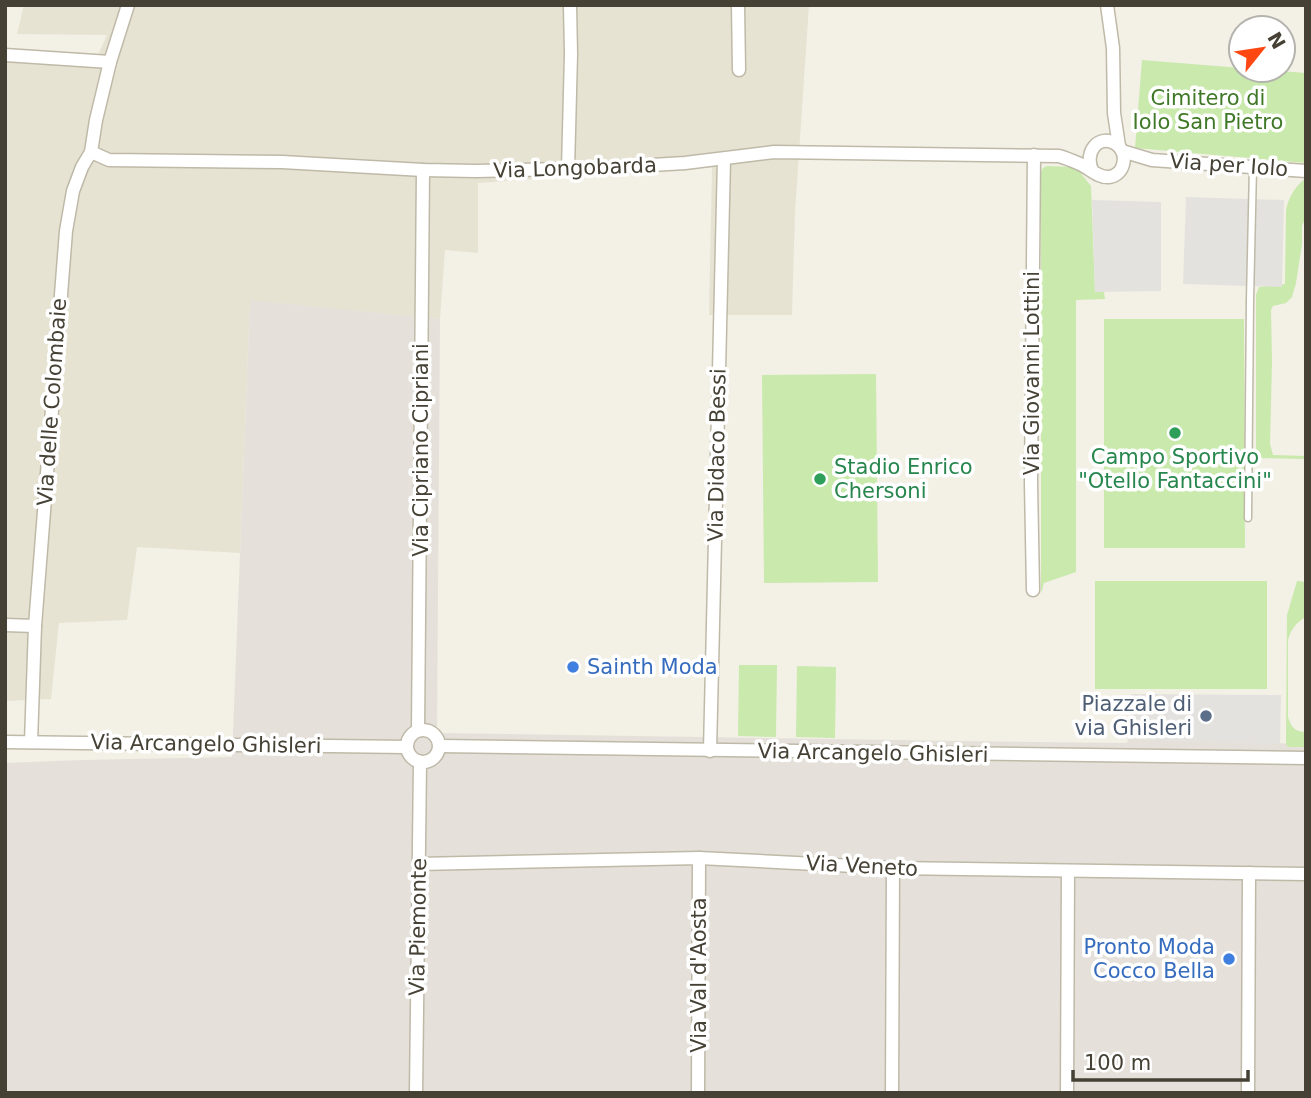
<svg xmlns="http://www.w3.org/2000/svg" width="1311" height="1098" font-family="'DejaVu Sans',sans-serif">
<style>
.residential{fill:#e7e3d3}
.industrial{fill:#e5e1da}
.green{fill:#c9e9ad}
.parking{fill:#e4e2de}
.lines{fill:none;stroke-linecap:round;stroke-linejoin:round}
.lane-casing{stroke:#bfb9a8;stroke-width:9}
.street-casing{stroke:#bfb9a8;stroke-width:15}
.lane{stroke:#fff;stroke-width:6}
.street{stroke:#fff;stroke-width:12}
.leisure-dot{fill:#2e9e5b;stroke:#fff;stroke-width:2.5}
.shop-dot{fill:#3f7fe0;stroke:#fff;stroke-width:2.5}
.service-dot{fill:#5c6f8a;stroke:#fff;stroke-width:2.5}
.labels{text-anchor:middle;stroke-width:7;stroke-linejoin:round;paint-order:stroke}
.park-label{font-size:21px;fill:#3f7927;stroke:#fff}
.street-label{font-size:21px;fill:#464135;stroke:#fff}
.leisure-label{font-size:21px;fill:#27864d;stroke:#fff}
.shop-label{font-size:21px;fill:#366cbe;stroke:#fff;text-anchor:start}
.service-label{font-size:21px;fill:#4e5e75;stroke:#fff;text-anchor:end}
</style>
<rect width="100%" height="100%" fill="#f3f0e6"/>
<path class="residential" d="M24,5H809L795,213L792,315H709L712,167L478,183V253L445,250L440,319L250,301L240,553L137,547L127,620L59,623L51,699L5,701V60L98,55L107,35L17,34Z"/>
<path class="industrial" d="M250,300L440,319L437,733L1035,742L1127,743L1128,739L1306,744V1093H5V763L81,760L232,757Z"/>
<g class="green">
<path d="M1142,60L1241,68V70H1266L1306,73V163L1135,148Z"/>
<path d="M1047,166L1071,167L1078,170L1091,186L1095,291L1104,292L1105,299L1076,300V572L1044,583L1041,594V172L1043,168Z"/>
<path d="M1306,178V217L1302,226V244L1296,283L1292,297L1286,303L1273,306L1271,310L1272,362L1270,444L1273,455L1306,456V459L1256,458V295L1259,287L1285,284L1286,211C1288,198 1295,186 1306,178Z"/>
<path d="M1104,319H1244L1245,548H1104Z"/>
<path d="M876,374L878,582L764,583L762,375Z"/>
<rect x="1095" y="581" width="172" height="108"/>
<path d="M1297,581L1306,582V617C1296,622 1290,631 1288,640V717C1291,727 1295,732 1306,732V747H1288L1286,744L1287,615Z"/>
<path d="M739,665H777L776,737L738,736Z"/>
<path d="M797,666L836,667L835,738L796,737Z"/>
</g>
<g class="parking">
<path d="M1186,197L1284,200L1282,287L1183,284Z"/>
<path d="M1092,200L1161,202V291L1095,292Z"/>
<path d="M1131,694L1281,695L1280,744L1131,739Z"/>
</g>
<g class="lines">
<defs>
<path id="lane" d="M1248,518L1250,300L1253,167"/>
<g id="street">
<path d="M738,5L739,70"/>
<path d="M1107,5L1113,48L1114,113L1119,146"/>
<path d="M5,55L110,62"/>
<path d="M1122,151L1152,160L1306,171"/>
<path d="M91,152L109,160L282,162L423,170L476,171L602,168L685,163L774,152L1059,156C1066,158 1073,161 1080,164C1089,168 1098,178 1109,177C1125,175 1129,153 1116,144C1098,133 1084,153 1092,170"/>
<path d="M568,169L571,54L570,5"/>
<path d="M1033,590L1031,483L1034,155"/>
<path d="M5,625L35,626"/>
<circle cx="423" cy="746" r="16"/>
<path d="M418,730L423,170"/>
<path d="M5,742L406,747"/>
<path d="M31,742L35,626L66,231L73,191L82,167L91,152L96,120L110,62L128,5"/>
<path d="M440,746L1306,758"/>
<path d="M710,751L724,159"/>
<path d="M419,864L699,858L893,868L1306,874"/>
<path d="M416,1093L420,762"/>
<path d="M698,1093L699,858"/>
<path d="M892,1093L893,868"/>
<path d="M1067,1093L1068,871"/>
<path d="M1248,1093L1249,873"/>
</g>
</defs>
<use href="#lane" class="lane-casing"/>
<use href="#street" class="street-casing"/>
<use href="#lane" class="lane"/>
<use href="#street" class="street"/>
</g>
<g class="leisure-dot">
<circle cx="1175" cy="433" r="7"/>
<circle cx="820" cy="479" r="7"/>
</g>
<g class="shop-dot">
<circle cx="573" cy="667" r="7"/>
<circle cx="1229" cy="959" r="7"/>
</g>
<circle class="service-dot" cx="1206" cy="716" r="7"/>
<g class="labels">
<g class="park-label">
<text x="1208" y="105">Cimitero di<tspan x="1208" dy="24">Iolo San Pietro</tspan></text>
</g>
<g class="street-label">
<text transform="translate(1229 165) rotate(4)" y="7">Via per Iolo</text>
<text transform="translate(575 168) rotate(-2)" y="7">Via Longobarda</text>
<text transform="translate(1032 373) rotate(-90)" y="7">Via Giovanni Lottini</text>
<text transform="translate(52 402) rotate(-86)" y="7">Via delle Colombaie</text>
<text transform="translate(421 450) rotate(-90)" y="7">Via Cipriano Cipriani</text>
<text transform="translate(717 455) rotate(-89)" y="7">Via Didaco Bessi</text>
<text transform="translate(206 744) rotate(1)" y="7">Via Arcangelo Ghisleri</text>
<text transform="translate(873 753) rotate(1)" y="7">Via Arcangelo Ghisleri</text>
<text transform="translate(862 866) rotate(3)" y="7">Via Veneto</text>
<text transform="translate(418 927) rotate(-89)" y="7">Via Piemonte</text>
<text transform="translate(699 975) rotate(-90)" y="7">Via Val d'Aosta</text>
</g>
<g class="leisure-label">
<text x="1175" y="464">Campo Sportivo<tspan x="1175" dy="24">"Otello Fantaccini"</tspan></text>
<text x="834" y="474" text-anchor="start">Stadio Enrico<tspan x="834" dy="24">Chersoni</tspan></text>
</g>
<g class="shop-label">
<text x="587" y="674">Sainth Moda</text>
<text x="1215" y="954" text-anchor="end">Pronto Moda<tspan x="1215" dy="24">Cocco Bella</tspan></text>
</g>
<g class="service-label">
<text x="1192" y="711">Piazzale di<tspan x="1192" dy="24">via Ghisleri</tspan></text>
</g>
</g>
<rect width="1311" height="1098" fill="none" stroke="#464135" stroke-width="14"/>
<g transform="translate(1262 49) rotate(60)"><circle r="33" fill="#ffffff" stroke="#b5b3ae" stroke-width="2"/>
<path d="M0-5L12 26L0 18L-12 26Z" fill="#ff4811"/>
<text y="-10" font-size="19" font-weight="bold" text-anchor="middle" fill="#464135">N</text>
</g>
<path d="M1073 1070v10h175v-10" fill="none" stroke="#464135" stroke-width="3.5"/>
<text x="1084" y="1070" font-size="21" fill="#464135" stroke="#ffffff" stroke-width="5" paint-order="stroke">100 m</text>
</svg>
